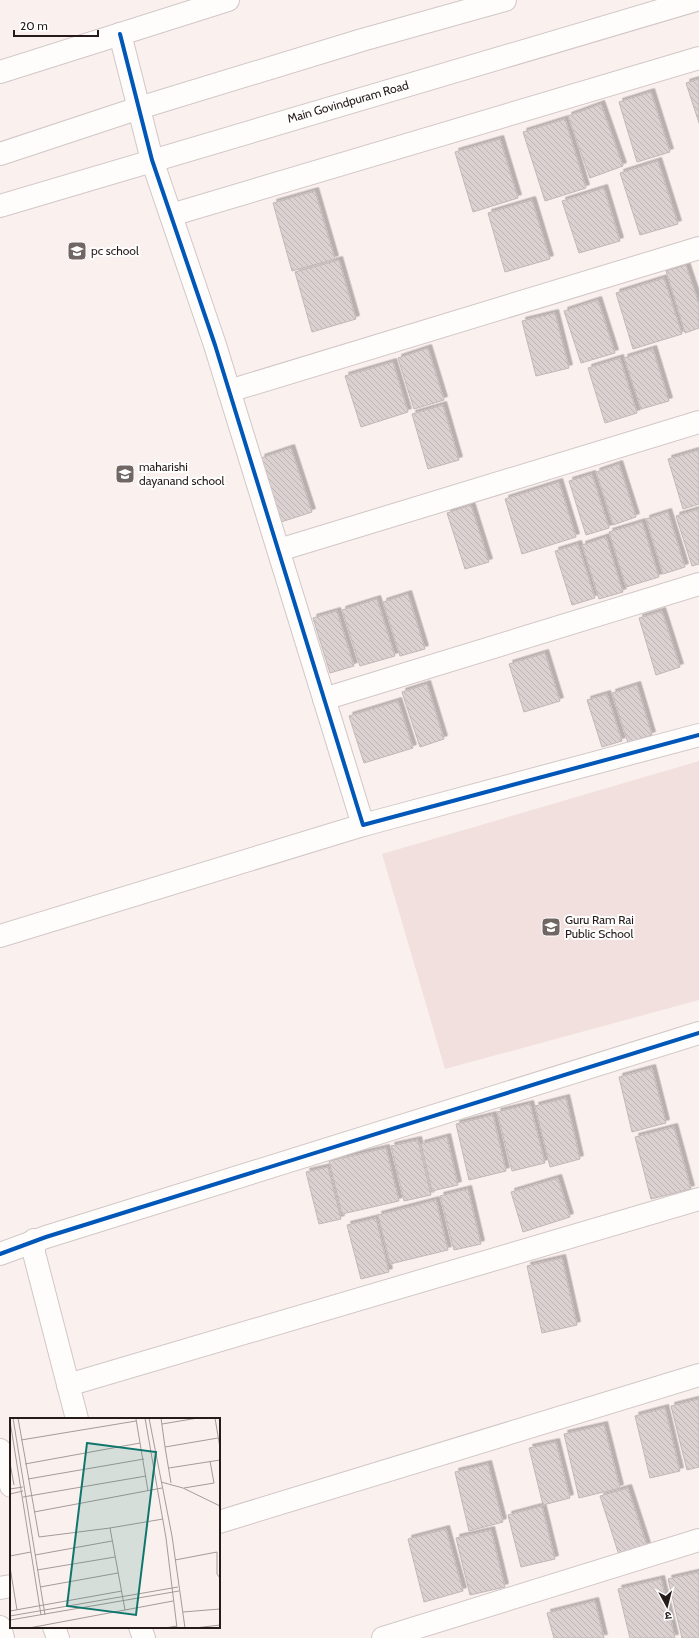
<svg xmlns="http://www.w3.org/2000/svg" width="699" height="1638" font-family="Cabin,'Noto Sans Devanagari',sans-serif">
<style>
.built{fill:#f2e0de}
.building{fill:url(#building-back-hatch);stroke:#c2b8b6;filter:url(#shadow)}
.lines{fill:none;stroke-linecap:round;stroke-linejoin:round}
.street-casing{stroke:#d1c7c6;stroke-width:24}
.secondary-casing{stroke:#d1c7c6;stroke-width:24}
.street{stroke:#fefdfc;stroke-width:22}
.secondary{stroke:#fefdfc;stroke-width:22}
.cycleway-casing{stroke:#fefefe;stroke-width:6}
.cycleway{stroke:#0057b8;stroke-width:4}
.labels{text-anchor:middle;stroke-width:4;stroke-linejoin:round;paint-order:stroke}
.street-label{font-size:12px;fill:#261b19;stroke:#fefefe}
.poi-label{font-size:12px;fill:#261b19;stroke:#fefefe;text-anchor:start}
.inset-road{fill:none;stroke:#a59b99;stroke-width:1}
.view{fill:#0f766e;fill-opacity:0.15;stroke:#0f766e;stroke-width:2}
.inset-edge{fill:none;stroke:#261b19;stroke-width:2}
</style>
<defs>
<pattern id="building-back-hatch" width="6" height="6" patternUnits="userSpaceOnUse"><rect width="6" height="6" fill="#dbd1d0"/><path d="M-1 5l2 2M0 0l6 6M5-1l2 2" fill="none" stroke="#bcb3b2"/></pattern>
<filter id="shadow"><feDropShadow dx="3.5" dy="-3.5" stdDeviation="0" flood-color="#0004"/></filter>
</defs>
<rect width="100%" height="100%" fill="#faf0ee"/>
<path class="built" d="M699,761V1000L445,1069L382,854Z"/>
<g class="building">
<path d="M699,79V123L686,83Z"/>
<path d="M651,92L670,152L637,162L619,102Z"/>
<path d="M601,104L623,166L590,178L568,116Z"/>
<path d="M565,119L586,188L545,201L523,132Z"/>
<path d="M500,139L518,198L473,212L455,152Z"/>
<path d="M658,161L678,224L640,235L620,173Z"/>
<path d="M604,188L620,241L579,253L562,201Z"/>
<path d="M315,191L335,259L292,271L273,203Z"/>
<path d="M532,200L550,259L505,272L488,213Z"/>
<path d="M339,260L356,319L312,332L295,272Z"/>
<path d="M686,265L699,304V328L685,333L666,271Z"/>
<path d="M664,278L682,334L633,349L616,293Z"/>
<path d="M598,300L615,353L581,363L564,311Z"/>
<path d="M555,313L569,368L536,376L522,321Z"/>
<path d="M428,348L444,400L414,409L398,358Z"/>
<path d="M653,349L669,401L641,409L624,358Z"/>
<path d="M620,358L637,413L605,423L588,368Z"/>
<path d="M393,362L408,412L361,427L345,376Z"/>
<path d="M443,405L459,460L428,469L412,414Z"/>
<path d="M291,448L312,512L281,522L261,458Z"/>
<path d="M699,450V504L683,509L668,459Z"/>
<path d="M619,464L636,517L613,525L596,472Z"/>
<path d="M592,474L609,528L586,535L569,481Z"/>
<path d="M559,482L576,537L522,554L505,499Z"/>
<path d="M471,505L489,562L465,569L447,513Z"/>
<path d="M699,509V564L692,566L676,516Z"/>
<path d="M668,512L685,567L663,574L646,519Z"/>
<path d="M642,522L659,577L626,587L609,532Z"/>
<path d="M606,537L623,592L599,599L582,545Z"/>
<path d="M578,544L595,598L572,605L555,551Z"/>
<path d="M408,594L425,649L400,656L383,602Z"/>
<path d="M377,599L395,656L360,666L342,610Z"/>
<path d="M337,611L354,666L330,673L313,618Z"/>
<path d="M662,611L680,667L656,675L639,618Z"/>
<path d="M545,653L560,701L524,712L509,664Z"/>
<path d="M427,684L444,739L420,747L402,692Z"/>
<path d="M637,685L652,735L628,743L612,693Z"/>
<path d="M607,694L622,741L602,747L587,700Z"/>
<path d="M398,701L413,748L364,763L349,716Z"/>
<path d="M652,1068L666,1123L632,1132L619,1077Z"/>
<path d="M566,1098L580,1159L550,1167L535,1106Z"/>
<path d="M530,1104L545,1163L512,1171L497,1112Z"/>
<path d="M493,1115L506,1171L469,1180L456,1124Z"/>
<path d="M674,1127L691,1189L651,1199L635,1137Z"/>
<path d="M447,1137L458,1185L432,1191L421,1144Z"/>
<path d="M418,1140L431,1195L404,1201L391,1146Z"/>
<path d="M386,1148L399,1201L342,1214L329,1161Z"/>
<path d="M328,1167L341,1219L319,1224L306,1172Z"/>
<path d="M558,1178L570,1217L523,1232L511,1192Z"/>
<path d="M468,1189L481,1244L454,1250L440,1196Z"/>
<path d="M436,1200L448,1250L390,1264L378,1215Z"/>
<path d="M376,1218L389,1272L361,1279L347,1225Z"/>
<path d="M562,1258L577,1325L542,1333L527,1266Z"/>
<path d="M699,1399V1467L687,1470L671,1406Z"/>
<path d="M665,1408L680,1471L650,1478L635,1416Z"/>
<path d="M604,1425L620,1488L579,1498L564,1434Z"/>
<path d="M556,1442L570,1498L543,1505L529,1448Z"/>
<path d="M488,1464L503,1522L469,1531L455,1472Z"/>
<path d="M628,1488L647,1546L619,1555L600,1496Z"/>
<path d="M542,1506L555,1559L521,1567L508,1515Z"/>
<path d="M446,1529L463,1591L424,1602L408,1539Z"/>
<path d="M491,1530L505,1587L470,1595L456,1538Z"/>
<path d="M699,1572V1638H682L668,1579Z"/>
<path d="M661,1579L675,1638H630L618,1589Z"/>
<path d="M595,1601L604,1638H554L547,1613Z"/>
</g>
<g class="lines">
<defs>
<g id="street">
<path d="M120,34L152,160L215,345L363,825L699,735"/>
<path d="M0,72L228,0"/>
<path d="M171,215L699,58"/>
<path d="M229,391L699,248"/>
<path d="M279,550L699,422"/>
<path d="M324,699L699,584"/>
<path d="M0,936L363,825"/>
<path d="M34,1240V1253L77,1419"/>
<path d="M0,1254L46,1237L699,1033"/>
<path d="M68,1385L699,1199"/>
<path d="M219,1522L699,1375"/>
<path d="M0,1588L11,1586"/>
<path d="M140,1627L144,1638"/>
<path d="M383,1638L699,1540"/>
</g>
<g id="secondary">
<path d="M0,154L139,108L362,40L505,0"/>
<path d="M0,206L696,0"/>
<path d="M0,1450L11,1486"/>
<path d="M0,1627L3,1638"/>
<path d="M54,1627L58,1638"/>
</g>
</defs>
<use href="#street" class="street-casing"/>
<use href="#secondary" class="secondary-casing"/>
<use href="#street" class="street"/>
<use href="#secondary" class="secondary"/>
<defs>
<g id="cycleway">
<path d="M120,34L152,160L215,345L363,825L699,735"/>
<path d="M0,1254L46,1237L699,1033"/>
</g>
</defs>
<use href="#cycleway" class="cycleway-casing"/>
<use href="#cycleway" class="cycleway"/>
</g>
<defs>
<symbol id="school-square" viewBox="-11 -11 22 22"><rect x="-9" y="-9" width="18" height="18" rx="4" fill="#706664" stroke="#fefefe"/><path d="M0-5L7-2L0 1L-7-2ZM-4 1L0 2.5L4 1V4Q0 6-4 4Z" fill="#fff"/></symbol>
</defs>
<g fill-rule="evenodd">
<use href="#school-square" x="66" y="240" width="22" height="22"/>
<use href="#school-square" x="114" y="463" width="22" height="22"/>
<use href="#school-square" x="540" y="916" width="22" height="22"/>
</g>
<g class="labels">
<g class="street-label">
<text transform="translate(348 102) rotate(-16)" y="4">Main Govindpuram Road</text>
</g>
<g class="poi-label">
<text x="91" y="255">pc school</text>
<text x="139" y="471">maharishi<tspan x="139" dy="14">dayanand school</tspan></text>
<text x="565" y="924">Guru Ram Rai<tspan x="565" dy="14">Public School</tspan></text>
</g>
</g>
<g transform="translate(10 1418)">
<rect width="210" height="210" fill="#faf0ee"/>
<path class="inset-road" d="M3,0L35,197M8,0L29,119L100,110L115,192M135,0L156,120L167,210M139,0L162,118L175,210M151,0L155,29L208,20M205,0L210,30M126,1L138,73M0,3L31,197M152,6L188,0M11,22L126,3M155,29L161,65M0,45L4,67M15,46L130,25M159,50L210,42M18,61L134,41M151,64L173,70L210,88M174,70L204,65L200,43M0,71L13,69M0,76L13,73M13,79L136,58M24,94L152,70M100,110L153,101M25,137L102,123M0,138L21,134M165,142L207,134V156L210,160M0,149L7,192M27,152L105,139M30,169L108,155M0,193L112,173M173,194L210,191M0,198L168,169M0,202L169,173M19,210L163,183M155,210L167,208M185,210L210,207"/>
<path class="view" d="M77,25L146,34L126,197L57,188Z"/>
<rect width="210" height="210" class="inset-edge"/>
</g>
<g transform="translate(667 1606) rotate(173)" stroke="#fefefe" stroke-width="3" paint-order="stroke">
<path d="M0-3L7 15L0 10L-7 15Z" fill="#261b19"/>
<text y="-6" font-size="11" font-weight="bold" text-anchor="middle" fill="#261b19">उ</text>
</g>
<path d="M14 30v6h84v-6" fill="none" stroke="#261b19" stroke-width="2"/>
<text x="20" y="30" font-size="12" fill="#261b19" stroke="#fefefe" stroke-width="3" paint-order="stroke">20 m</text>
</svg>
